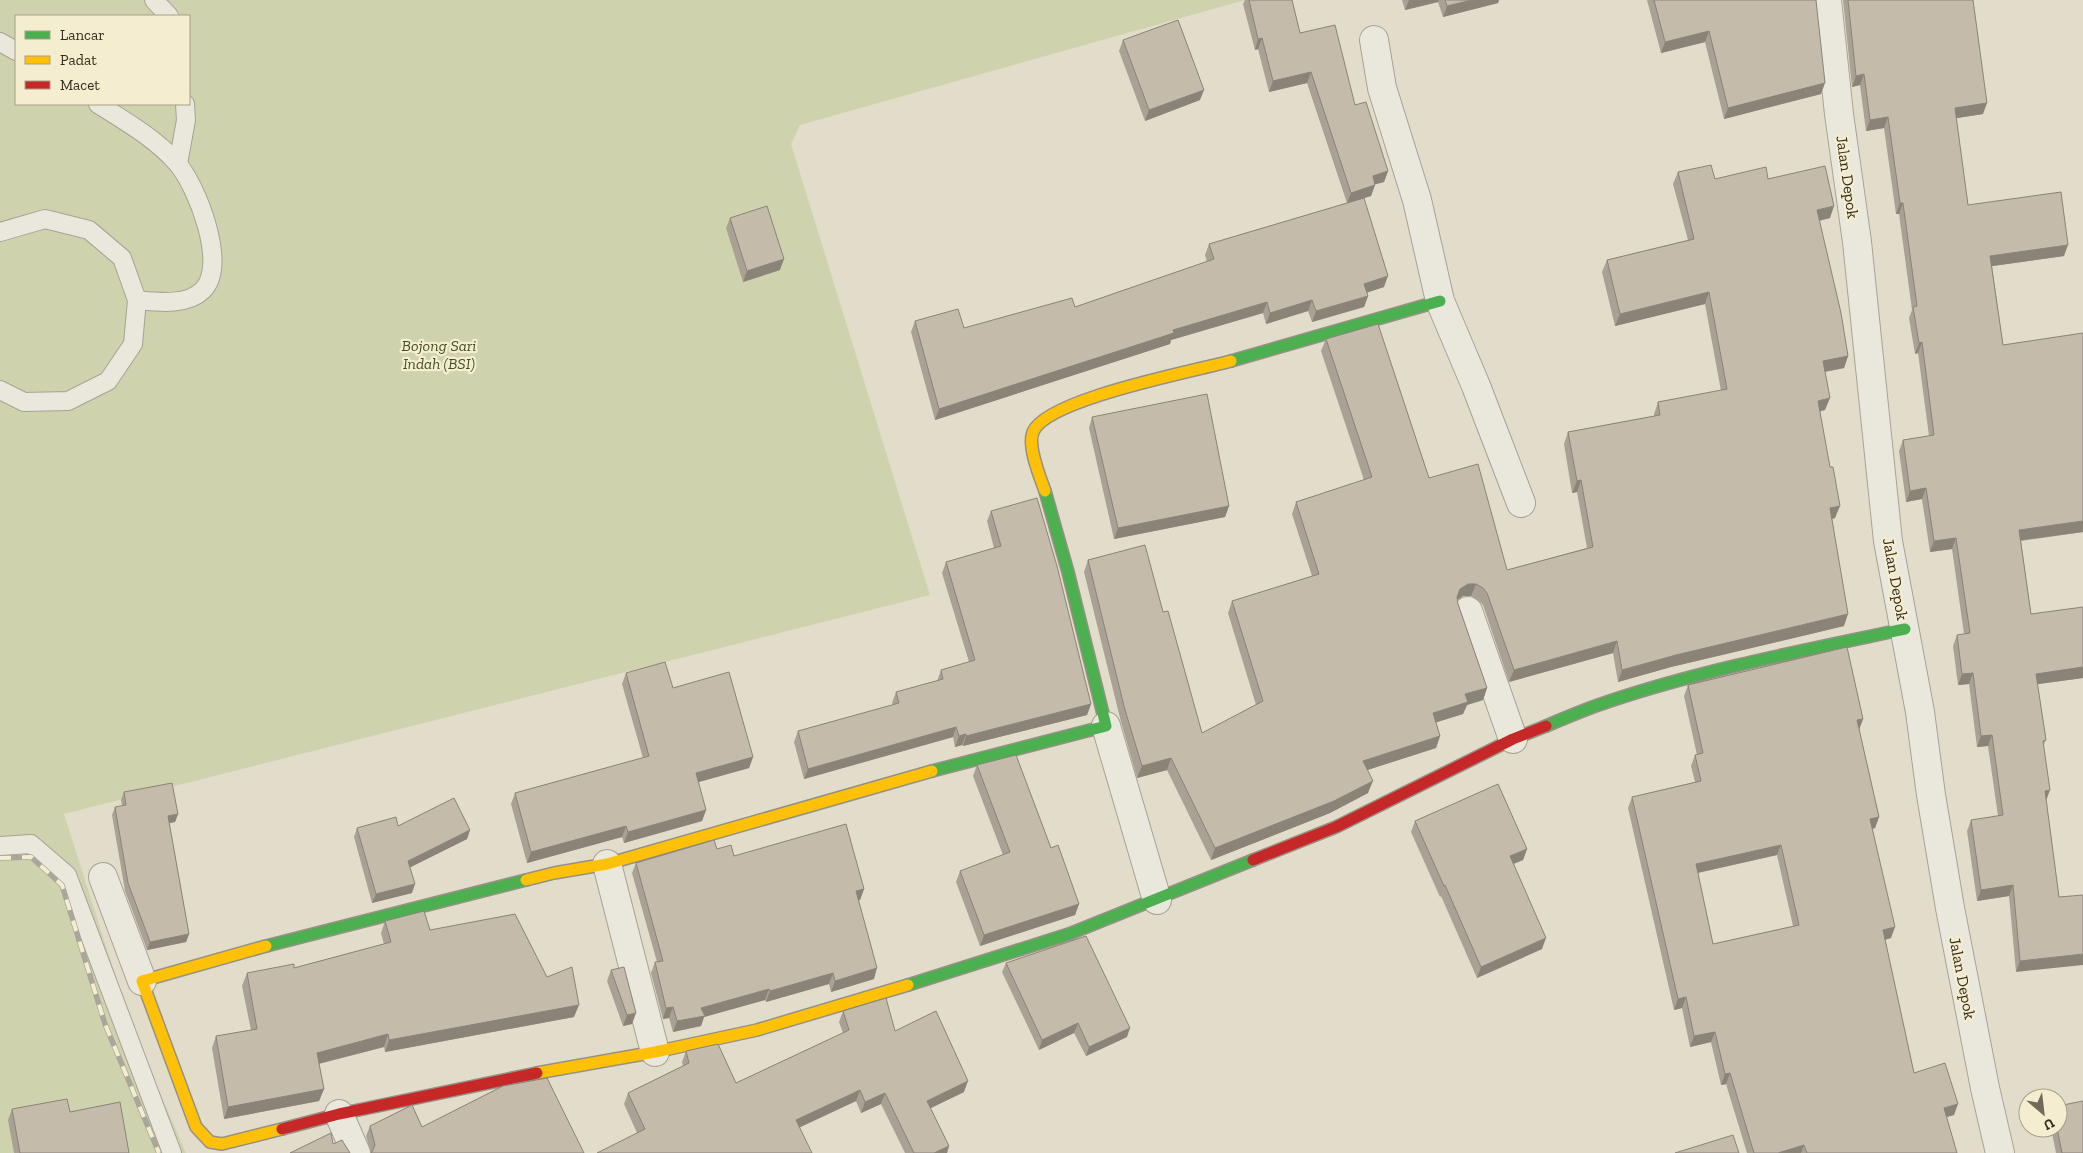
<svg xmlns="http://www.w3.org/2000/svg" width="2083" height="1153" font-family="'Zilla Slab',serif">
<style>
.green{fill:#cfd3ad;fill-rule:evenodd}
.lines{fill:none;stroke-linecap:round;stroke-linejoin:round}
.lane-casing{stroke:#a7a294;stroke-width:20}
.street-casing{stroke:#a7a294;stroke-width:30}
.fast-casing{stroke:#969184;stroke-width:14}
.slow-casing{stroke:#969184;stroke-width:14}
.jam-casing{stroke:#969184;stroke-width:14}
.lane{stroke:#eae7dc;stroke-width:18}
.street{stroke:#eae7dc;stroke-width:28}
.fast{stroke:#4caf50;stroke-width:11}
.slow{stroke:#ffc107;stroke-width:11}
.jam{stroke:#c62828;stroke-width:11}
.rail-casing{stroke:#aaa69c;stroke-width:5.5}
.rail{stroke:#f4edd0;stroke-width:4;stroke-dasharray:11;stroke-linecap:butt}
.wall{fill:#a9a193;fill-rule:evenodd}
.shaded-wall{fill:#8a8378}
.building{fill:#c5bbab;stroke:#8a8378;fill-rule:evenodd}
.labels{text-anchor:middle;stroke-width:4.5;stroke-linejoin:round;paint-order:stroke}
.street-label{font-size:16px;fill:#352a1d;stroke:#f4edd0}
.park-label{font-size:16px;font-style:italic;fill:#425124;stroke:#f4edd0}
</style>
<rect width="100%" height="100%" fill="#e2ddca"/>
<path class="green" d="M0,0H1245L800,125L791,144L930,595L64,814L133,1031L186,1153H0ZM16,16H189V104H16Z"/>
<g class="lines">
<defs>
<g id="lane">
<path d="M154,0L169,16"/>
<path d="M0,42L16,51"/>
<path d="M98,104C126,122 155,138 177,163C197,186 228,265 203,290C187,306 158,302 137,300"/>
<path d="M178,164L186,120L185,104"/>
<path d="M0,232L45,219L89,230L122,258L137,300L133,344L108,381L68,401L24,402L0,390"/>
<path d="M0,846L31,844L67,875L172,1153"/>
</g>
<g id="street">
<path d="M1827,0L1839,114L1857,242L1888,541L1920,712L1931,795L1950,908L1985,1088L2000,1153"/>
<path d="M1374,40L1382,88L1417,200L1440,301L1476,386L1521,503"/>
<path d="M1468,611L1513,739"/>
<path d="M1106,726L1157,900"/>
<path d="M607,864L655,1052"/>
<path d="M103,877L142,981"/>
<path d="M339,1114L356,1153"/>
</g>
<g id="fast">
<path d="M1231,361L1440,301"/>
<path d="M1546,726C1567,717 1588,708 1610,701C1706,669 1806,650 1905,629"/>
<path d="M932,771L1106,726L1068,572L1045,491"/>
<path d="M266,946L526,880"/>
<path d="M908,985L1069,934L1253,860"/>
</g>
<g id="slow">
<path d="M1045,491C1040,477 1027,446 1033,432C1046,399 1195,371 1231,361"/>
<path d="M526,880L554,873L607,864L932,771"/>
<path d="M266,946L142,981L196,1127L210,1142L222,1144L282,1129"/>
<path d="M537,1073L655,1052L757,1030L908,985"/>
</g>
<g id="jam">
<path d="M1253,860L1336,827L1513,739L1546,726"/>
<path d="M282,1129L339,1114L537,1073"/>
</g>
</defs>
<use href="#lane" class="lane-casing"/>
<use href="#street" class="street-casing"/>
<use href="#fast" class="fast-casing"/>
<use href="#slow" class="slow-casing"/>
<use href="#jam" class="jam-casing"/>
<use href="#lane" class="lane"/>
<use href="#street" class="street"/>
<use href="#fast" class="fast"/>
<use href="#slow" class="slow"/>
<use href="#jam" class="jam"/>
<defs>
<path id="rail" d="M0,858L31,857L62,885L105,1024L159,1153"/>
</defs>
<use href="#rail" class="rail-casing"/>
<use href="#rail" class="rail"/>
</g>
<g class="wall">
<path d="M1245,0H1292L1300,33L1355,105L1388,171L1384,182L1375,184L1371,196L1364,198L1384,287L1367,292L1368,296L1364,307L1312,322L1308,311L1266,324L1263,313L1171,340L1170,344L935,420L911,332L915,321L964,328L1075,307L1207,262L1205,255L1209,244L1347,203L1307,83L1269,92L1258,49L1255,50L1243,4Z"/>
<path d="M1402,0H1499L1498,3L1443,17L1438,2L1405,10Z"/>
<path d="M1647,0H1816L1821,94L1724,119L1705,42L1661,53Z"/>
<path d="M1843,0H1973L1983,114L1956,118L1968,205L2064,256L1992,266L2003,345L2083,333V532L2021,541L2031,614L2083,678L2037,684L2046,740L2043,746L2046,800L2059,897L2016,972L2009,896L1977,901L1967,831L1971,820L1998,816L1988,746L1977,747L1969,684L1958,685L1953,646L1957,635L1964,634L1952,549L1930,552L1922,499L1906,502L1899,451L1903,440L1929,436L1918,353L1915,354L1909,318L1912,310L1899,214H1896L1884,128L1866,131L1860,85L1852,87Z"/>
<path d="M1123,40L1200,100L1145,121L1119,51Z"/>
<path d="M1678,172L1715,179H1768L1830,218L1819,221L1848,356L1844,368L1825,372V410L1820,411L1835,518L1832,519L1844,626L1671,667L1618,682L1613,653L1509,682L1483,605L1478,600L1471,596H1463L1457,600L1458,604L1487,688L1483,700L1467,705L1463,714L1436,722L1440,736L1436,748L1367,770L1368,793L1330,813L1211,860L1167,770L1137,778L1121,722L1084,572L1088,560L1163,612L1202,733L1256,705L1228,613L1232,601L1312,576L1292,514L1296,502L1364,480L1321,351L1326,339L1429,478L1507,570L1587,548L1577,492L1572,493L1564,444L1568,432L1654,416V414L1658,402L1721,391L1705,304L1615,326L1602,272L1607,260L1688,240L1673,184Z"/>
<path d="M730,218L780,270L743,282L726,228Z"/>
<path d="M1092,417L1229,506L1225,517L1114,539L1089,428Z"/>
<path d="M991,511L1091,704L1087,715L963,746L962,745L955,747L953,737L804,779L794,742L798,731L893,705L892,703L896,692L937,681L941,670L969,662L942,573L946,562L994,548L987,521Z"/>
<path d="M626,673L673,688L753,757L749,768L698,782L706,810L702,821L624,843L622,837L527,863L511,804L515,793L643,758L622,684Z"/>
<path d="M1688,685L1863,719L1859,729L1879,817L1875,828L1872,829L1891,938L1885,940L1914,1073L1954,1115L1946,1117L1957,1153H1747L1726,1084L1721,1085L1711,1042L1690,1047L1682,1008L1674,1010L1628,808L1632,797L1695,782L1691,766L1695,755H1697L1684,696ZM1777,855L1793,926L1713,944L1698,873Z"/>
<path d="M977,765L1051,848L1079,904L1075,915L980,946L956,882L960,871L1003,855L973,776Z"/>
<path d="M124,792L178,814L175,822L169,823L189,934L186,942L147,950L125,891L112,815L115,807L122,806L121,800Z"/>
<path d="M1415,821L1527,849L1523,860L1513,864L1542,949L1477,978L1441,896L1440,897L1411,832Z"/>
<path d="M398,826L470,830L467,839L410,867L412,893L372,903L354,837L357,828Z"/>
<path d="M717,849L734,856L864,889L860,900H858L874,979L831,992L829,984L766,1002L765,1000L704,1017L701,1026L673,1032L669,1018L663,1019L651,973L655,962H657L632,873L636,863Z"/>
<path d="M385,921L430,930L547,977L574,1017L385,1052L384,1047L319,1064L324,1089L319,1101L224,1119L212,1048L216,1036L251,1030L242,986L247,973L294,968L384,944L381,933Z"/>
<path d="M1006,963L1127,1037L1086,1056L1074,1033L1039,1050L1002,972Z"/>
<path d="M611,970L632,1024L623,1026L607,981Z"/>
<path d="M843,1011L895,1031L964,1092L930,1108L949,1146L947,1153H905L881,1104L861,1113L856,1101L800,1127L637,1133L624,1104L628,1093L683,1066L682,1062L686,1051L736,1083L843,1033L839,1022Z"/>
<path d="M12,1109L70,1112L129,1153H14L8,1120Z"/>
<path d="M370,1126L422,1127L371,1153L366,1136Z"/>
<path d="M2051,1128H2058L2083,1153H2056Z"/>
</g>
<g class="shaded-wall">
<path d="M1409,0H1439L1438,2L1405,10Z"/>
<path d="M1472,0H1499L1498,3L1443,17L1447,6Z"/>
<path d="M1709,31L1705,42L1661,53L1665,42Z"/>
<path d="M1262,38L1258,49L1255,50L1258,39Z"/>
<path d="M1311,72L1307,83L1269,92L1273,81Z"/>
<path d="M1864,74L1860,85L1852,87L1856,76Z"/>
<path d="M1825,83L1821,94L1724,119L1728,108Z"/>
<path d="M1204,90L1200,100L1145,121L1149,110Z"/>
<path d="M1987,103L1983,114L1951,119L1955,108Z"/>
<path d="M1888,117L1884,128L1866,131L1870,120Z"/>
<path d="M1388,171L1384,182L1369,186L1373,176Z"/>
<path d="M1375,185L1371,196L1347,203L1351,193Z"/>
<path d="M1900,203H1903L1899,214H1896Z"/>
<path d="M1834,206L1830,218L1813,222L1817,210Z"/>
<path d="M2068,245L2064,256L1986,267L1990,256Z"/>
<path d="M784,259L780,270L743,282L747,271Z"/>
<path d="M1388,276L1384,287L1360,295L1364,284Z"/>
<path d="M1709,292L1705,304L1615,326L1620,314Z"/>
<path d="M1368,296L1364,307L1312,322L1316,311Z"/>
<path d="M1312,300L1308,311L1266,324L1270,313Z"/>
<path d="M1267,302L1263,313L1171,340L1170,344L935,420L939,409L1173,330Z"/>
<path d="M1922,342L1918,353L1915,354L1919,343Z"/>
<path d="M1848,356L1844,368L1818,373L1823,361Z"/>
<path d="M1830,398L1825,410L1813,413L1818,401Z"/>
<path d="M1581,480L1577,492L1572,493L1577,481Z"/>
<path d="M1926,488L1922,499L1906,502L1910,491Z"/>
<path d="M1229,506L1225,517L1114,539L1118,528Z"/>
<path d="M1840,506L1835,518L1826,520L1830,508Z"/>
<path d="M2083,521V532L2015,541L2019,530Z"/>
<path d="M1956,538L1952,549L1930,552L1934,541Z"/>
<path d="M1468,584H1476L1471,596H1463L1456,601L1453,609L1460,589Z"/>
<path d="M1848,614L1844,626L1671,667L1618,682L1622,670L1676,655Z"/>
<path d="M1617,641L1613,653L1509,682L1514,670Z"/>
<path d="M2083,667V678L2032,685L2036,674Z"/>
<path d="M1973,673L1969,684L1958,685L1962,674Z"/>
<path d="M1487,688L1483,700L1467,705L1463,714L1428,725L1433,713L1465,694Z"/>
<path d="M1091,704L1087,715L963,746L966,736Z"/>
<path d="M1863,719L1859,730L1857,720Z"/>
<path d="M956,727L953,737L804,779L808,769Z"/>
<path d="M966,734L962,745L955,747L959,736Z"/>
<path d="M1992,735L1988,746L1977,747L1981,736Z"/>
<path d="M1440,736L1436,748L1358,773L1363,761Z"/>
<path d="M753,757L749,768L692,784L696,773Z"/>
<path d="M1171,758L1167,770L1137,778L1142,766Z"/>
<path d="M1373,781L1368,793L1330,813L1211,860L1215,848Z"/>
<path d="M2050,790L2046,801L2045,791Z"/>
<path d="M706,810L702,821L624,843L628,832Z"/>
<path d="M178,814L175,822L165,824L168,816Z"/>
<path d="M1879,817L1875,828L1866,830L1870,819Z"/>
<path d="M626,826L622,837L527,863L531,852Z"/>
<path d="M470,830L467,839L405,870L408,861Z"/>
<path d="M1781,845L1777,855L1692,874L1696,864Z"/>
<path d="M1527,849L1523,860L1506,867L1510,856Z"/>
<path d="M415,884L412,893L372,903L376,894Z"/>
<path d="M2013,885L2009,896L1977,901L1981,890Z"/>
<path d="M864,889L860,900L852,902L856,891Z"/>
<path d="M1079,904L1075,915L980,946L984,935Z"/>
<path d="M1895,927L1891,938L1879,941L1883,930Z"/>
<path d="M189,934L186,942L147,950L150,942Z"/>
<path d="M1546,938L1542,949L1477,978L1481,967Z"/>
<path d="M2083,954V965L2016,972L2020,961Z"/>
<path d="M877,968L874,979L831,992L835,981Z"/>
<path d="M833,973L829,984L766,1002L770,991Z"/>
<path d="M769,989L765,1000L704,1017L701,1026L673,1032L677,1021L701,1008Z"/>
<path d="M1686,997L1682,1008L1674,1010L1678,999Z"/>
<path d="M579,1005L574,1017L385,1052L389,1040Z"/>
<path d="M673,1007L669,1018L663,1019L666,1008Z"/>
<path d="M636,1013L632,1024L623,1026L627,1015Z"/>
<path d="M1078,1023L1074,1033L1039,1050L1042,1040Z"/>
<path d="M1130,1028L1127,1037L1086,1056L1089,1047Z"/>
<path d="M1715,1032L1711,1042L1690,1047L1694,1036Z"/>
<path d="M388,1034L384,1047L313,1065L317,1053Z"/>
<path d="M1730,1073L1726,1084L1721,1085L1725,1074Z"/>
<path d="M968,1081L964,1092L923,1112L927,1101Z"/>
<path d="M324,1089L319,1101L224,1119L228,1107Z"/>
<path d="M860,1090L856,1101L792,1131L796,1120Z"/>
<path d="M885,1093L881,1104L861,1113L865,1102Z"/>
<path d="M1958,1104L1954,1115L1940,1119L1944,1108Z"/>
<path d="M1804,1145L1801,1153H1778Z"/>
<path d="M949,1146L947,1153H934Z"/>
</g>
<g class="building">
<path d="M1249,0H1292L1300,33L1335,25L1355,105L1366,102L1388,171L1373,176L1375,185L1351,193L1311,72L1273,81L1262,38L1258,39Z"/>
<path d="M1445,0H1472L1447,6Z"/>
<path d="M1654,0H1816L1825,83L1728,108L1709,31L1665,42Z"/>
<path d="M1848,0H1973L1987,103L1955,108L1968,205L2061,192L2068,245L1990,256L2003,345L2083,333V521L2019,530L2031,614L2083,607V667L2036,674L2046,740L2043,741L2050,790L2045,791L2059,897L2083,895V954L2020,961L2013,885L1981,890L1971,820L2003,815L1992,735L1981,736L1973,673L1962,674L1957,635L1970,633L1956,538L1934,541L1926,488L1910,491L1903,440L1934,435L1922,342L1919,343L1913,307L1917,306L1903,203H1900L1888,117L1870,120L1864,74L1856,76Z"/>
<path d="M1178,20L1204,90L1149,110L1123,40Z"/>
<path d="M1711,165L1715,179L1766,167L1768,179L1825,166L1834,206L1817,210L1841,313L1848,356L1823,361L1830,398L1818,401L1830,467H1833L1840,506L1830,508L1848,614L1676,655L1622,670L1617,641L1514,670L1487,593L1483,588L1476,584H1468L1460,589L1457,597L1458,604L1487,688L1465,694L1468,702L1433,713L1440,736L1363,761L1373,781L1334,801L1215,848L1171,758L1142,766L1125,710L1088,560L1145,545L1163,612L1168,611L1202,733L1263,701L1232,601L1319,574L1296,502L1372,477L1326,339L1378,324L1429,478L1478,464L1507,570L1593,547L1581,480L1577,481L1568,432L1660,415L1658,402L1727,389L1709,292L1620,314L1607,260L1694,239L1678,172Z"/>
<path d="M1364,198L1388,276L1364,284L1368,296L1316,311L1312,300L1270,313L1267,302L1173,330L1174,333L939,409L915,321L958,309L964,328L1072,298L1075,307L1214,259L1209,244Z"/>
<path d="M767,206L784,259L747,271L730,218Z"/>
<path d="M1207,394L1229,506L1118,528L1092,417Z"/>
<path d="M1037,498L1057,566L1091,704L966,736V734L959,736L956,727L808,769L798,731L899,703L896,692L943,679L941,670L975,660L946,562L1001,546L991,511Z"/>
<path d="M1847,647L1863,719L1857,720L1879,817L1870,819L1895,927L1883,930L1914,1073L1945,1063L1958,1104L1944,1108L1957,1153H1807L1804,1145L1778,1153H1754L1730,1073L1725,1074L1715,1032L1694,1036L1686,997L1678,999L1632,797L1701,781L1695,755L1703,753L1688,685ZM1781,845L1799,925L1713,944L1696,864Z"/>
<path d="M665,662L673,688L729,672L753,757L696,773L706,810L628,832L626,826L531,852L515,793L649,756L626,673Z"/>
<path d="M1016,755L1051,848L1058,845L1079,904L984,935L960,871L1010,852L977,765Z"/>
<path d="M172,783L178,814L168,816L189,934L150,942L128,883L115,807L126,805L124,792Z"/>
<path d="M1498,784L1527,849L1510,856L1546,938L1481,967L1445,885L1444,886L1415,821Z"/>
<path d="M454,798L470,830L408,861L415,884L376,894L357,828L396,817L398,826Z"/>
<path d="M846,824L864,889L856,891L877,968L835,981L833,973L770,991L769,989L701,1008L705,1016L677,1021L673,1007L666,1008L655,962L663,961L636,863L714,840L717,849L731,845L734,856Z"/>
<path d="M424,911L430,930L515,914L547,977L572,967L579,1005L389,1040L388,1034L317,1053L324,1089L228,1107L216,1036L257,1029L247,973L294,964V968L391,942L385,921Z"/>
<path d="M1086,936L1130,1028L1089,1047L1078,1023L1042,1040L1006,963Z"/>
<path d="M624,967L636,1013L627,1015L611,970Z"/>
<path d="M886,998L895,1031L936,1011L968,1081L927,1101L949,1146L934,1153H914L885,1093L865,1102L860,1090L796,1120L812,1153H597L645,1129L628,1093L689,1063L686,1051L718,1044L736,1083L849,1030L843,1011Z"/>
<path d="M547,1078L584,1153H371L372,1152L375,1145L370,1126L412,1105L422,1127L503,1086Z"/>
<path d="M67,1099L70,1112L120,1102L129,1153H20L12,1109Z"/>
<path d="M2083,1101V1153H2062L2057,1128L2058,1106Z"/>
<path d="M331,1133L333,1144L342,1140L350,1153H290Z"/>
<path d="M1733,1135L1739,1153H1675Z"/>
</g>
<g class="labels">
<g class="street-label">
<text transform="translate(1848 177) rotate(82)" y="6">Jalan Depok</text>
<text transform="translate(1896 579) rotate(80)" y="6">Jalan Depok</text>
<text transform="translate(1963 978) rotate(79)" y="6">Jalan Depok</text>
</g>
<g class="park-label">
<text x="439" y="351">Bojong Sari<tspan x="439" dy="18">Indah (BSI)</tspan></text>
</g>
</g>
<rect x="15" y="15" width="175" height="90" fill="#f4edd0" stroke="#a89f88"/>
<rect x="25" y="31" width="25" height="8" fill="#4caf50" stroke="#a89f88"/>
<text x="60" y="40" font-size="15" fill="#352a1d">Lancar</text>
<rect x="25" y="56" width="25" height="8" fill="#ffc107" stroke="#a89f88"/>
<text x="60" y="65" font-size="15" fill="#352a1d">Padat</text>
<rect x="25" y="81" width="25" height="8" fill="#c62828" stroke="#a89f88"/>
<text x="60" y="90" font-size="15" fill="#352a1d">Macet</text>
<g transform="translate(2043 1113) rotate(152)"><circle r="24" fill="#f4edd0" stroke="#a89f88"/>
<path d="M0-4L9 19L0 12L-9 19Z" fill="#72695a"/>
<text y="-8" font-size="14" font-weight="bold" text-anchor="middle" fill="#352a1d">U</text>
</g>
</svg>
